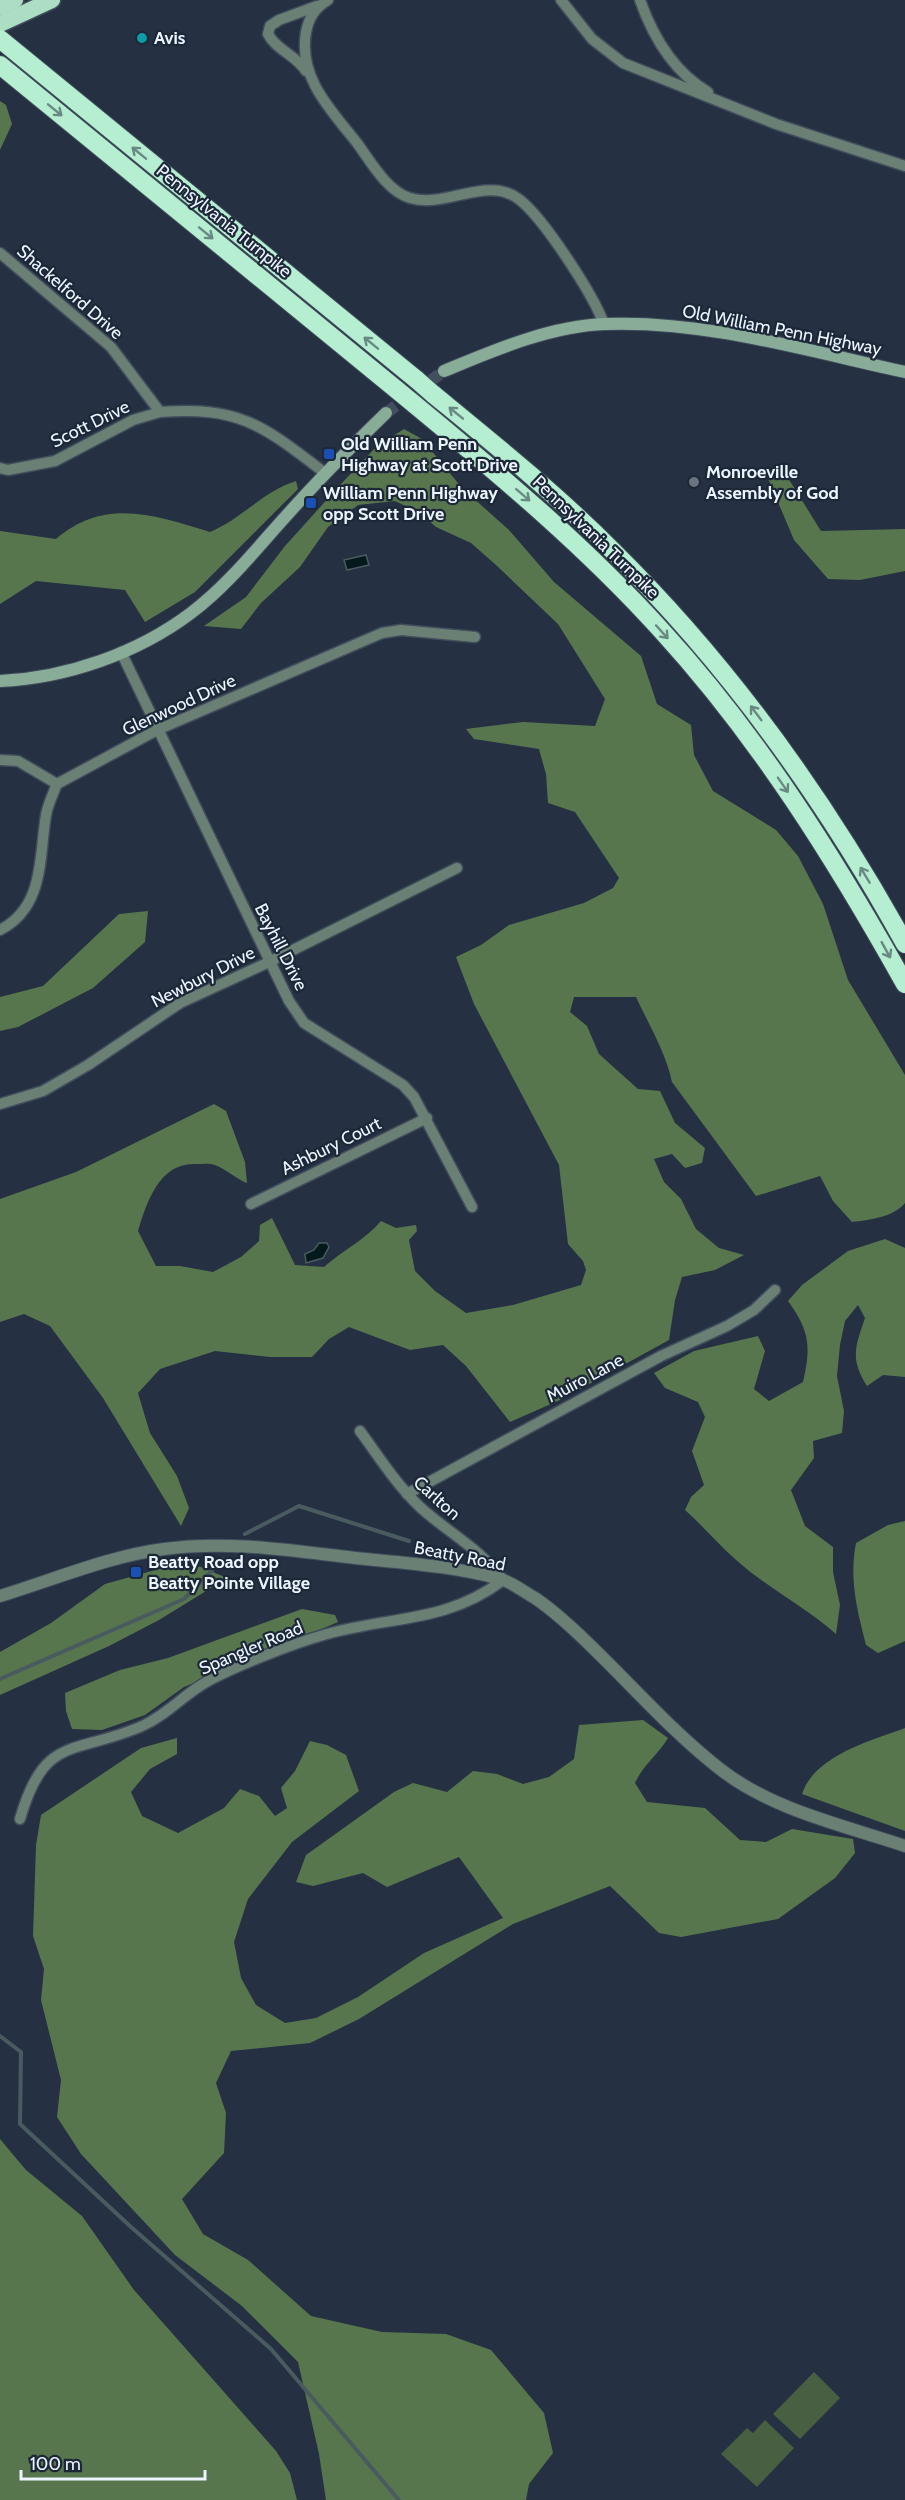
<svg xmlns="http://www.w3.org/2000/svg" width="905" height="2500" font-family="Cabin,sans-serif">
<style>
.green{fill:#486041}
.forest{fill:#57764e}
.water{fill:#04191c;stroke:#4a5b60;stroke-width:1.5}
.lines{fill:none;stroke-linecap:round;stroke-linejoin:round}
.stream{stroke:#4a5b60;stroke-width:4}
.secondary-tunnel{stroke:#434e5e;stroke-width:12;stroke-dasharray:12 6;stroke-linecap:butt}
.minor-casing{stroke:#414c5c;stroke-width:13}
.tertiary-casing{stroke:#414c5c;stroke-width:14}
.secondary-casing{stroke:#414c5c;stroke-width:14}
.trunk-casing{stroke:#414c5c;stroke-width:19}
.motorway-casing{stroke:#414c5c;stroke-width:20}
.minor{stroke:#6a8074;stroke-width:10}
.tertiary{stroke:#6a8074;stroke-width:12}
.secondary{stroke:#89ac99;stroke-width:12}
.trunk{stroke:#acdec4;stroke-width:16}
.motorway{stroke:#b6eed1;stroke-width:18}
.motorway-bridge-casing{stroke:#414c5c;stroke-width:20;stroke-linecap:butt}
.motorway-bridge{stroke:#b6eed1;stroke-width:18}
.oneway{stroke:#698a84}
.culture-dot{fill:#0f9aa8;stroke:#1c2737;stroke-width:2}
.transit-dot{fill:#1a4fb4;stroke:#1c2737;stroke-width:2}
.worship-dot{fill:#6b7280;stroke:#1c2737;stroke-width:2}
.labels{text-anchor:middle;stroke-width:4.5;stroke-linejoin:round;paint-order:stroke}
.poi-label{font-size:18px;font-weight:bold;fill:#ecf4ff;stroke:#1c2737;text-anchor:start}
.street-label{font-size:18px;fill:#ecf4ff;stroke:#1c2737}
</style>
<rect width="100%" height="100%" fill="#253142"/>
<g class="green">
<path d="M814,2372L840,2398L800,2439L773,2414Z"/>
<path d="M765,2420L794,2448L757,2487L721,2454L747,2428L753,2433Z"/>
</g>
<g class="forest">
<path d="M0,101L6,105L12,124L0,150Z"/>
<path d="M404,429L422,439L462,488L509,530L554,582L641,656L657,704L691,725L694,755L713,791L776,830L798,856L823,904L848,980L905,1075V1203C894,1217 869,1220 852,1222L833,1201L820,1176L756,1196L672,1082C666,1053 649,1025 636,997H574L570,1012L587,1026L599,1054L638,1089L660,1091L675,1123L705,1148L702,1163L685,1168L672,1154L654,1159L664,1182L681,1199L696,1229L719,1248L744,1255L715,1270L682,1277L675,1300L669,1340L560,1400L510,1422L466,1366L443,1345L410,1350L349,1327L329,1339L312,1357H270L215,1351L160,1369L138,1393L150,1433L177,1476L189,1508L181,1526L103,1398L78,1364L50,1326L24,1314L0,1322V1199L76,1172L214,1104L226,1111L245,1162L247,1183C236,1179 226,1169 215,1165C210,1163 202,1164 196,1164C160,1162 147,1201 138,1231L156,1266H180L213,1272L241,1257L259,1241L260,1225L272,1218L295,1265L324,1267C343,1250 365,1240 381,1221L396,1228L416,1225L417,1231L409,1240L415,1271L435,1291L466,1313L513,1305L581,1285L586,1270L583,1261L568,1244L559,1165L474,1004L456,957L481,945L509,925L584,903L613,888L619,878L575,812L548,803L546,774L539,749L474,739L466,729L523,722L595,726L605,699L558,624L496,565L471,543L436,527L418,512L395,501L358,505L328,527L300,567L261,603L241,629L204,626L246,597L285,546L341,484L377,446Z"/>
<path d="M767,476L788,478L821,531L905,529V571L860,580L828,579L794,540Z"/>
<path d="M296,481L298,489L195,592L145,622L125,590L36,581L0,604V531L56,539C105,497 155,515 210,532C243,518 262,492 296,481Z"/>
<path d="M148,911L145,942L93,988L18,1027L0,1031V997L43,986L119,914Z"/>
<path d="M885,1239L905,1248V1377L883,1375L867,1386C850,1359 855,1347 865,1318L858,1305L845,1321L840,1345L837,1376L844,1411L842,1433L813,1441L814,1458L791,1490L805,1526L833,1547V1572L840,1605L836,1634C804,1606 766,1587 735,1559C717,1543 702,1525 685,1510L691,1497L704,1485L692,1451L705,1417L698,1402L665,1388L654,1373L694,1351L758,1336L765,1351L754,1389L769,1401L803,1382C811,1347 810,1331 788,1301L802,1285L848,1251Z"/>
<path d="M905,1521V1641L878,1653L866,1645C857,1611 849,1578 856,1543L888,1525Z"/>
<path d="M177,1564L201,1567L227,1578L159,1620L109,1646L0,1695V1652L51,1623L105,1584Z"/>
<path d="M302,1609L335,1615L338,1622L184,1687L145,1715L102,1730L72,1729L66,1711L65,1693L120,1670L168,1658Z"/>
<path d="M643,1720L668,1738C658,1755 643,1765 635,1783L647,1802L705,1808L740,1840L766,1842L792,1829L853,1839L855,1853L835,1878L778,1919L681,1937L659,1933L610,1886L513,1924L359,2019L310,2043L231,2051L216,2083L226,2113L224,2153L182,2199L203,2234L248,2260L311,2316L382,2332L446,2334L491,2350L544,2413L553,2453L529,2484L526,2500H326L319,2454L298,2362L242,2306L175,2255L81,2154L57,2117L61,2080L41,2000L44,1969L33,1936L36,1845L41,1815L141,1748L177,1738V1754L150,1769L131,1792L142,1816L178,1833L224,1808L240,1789L259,1796L275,1816L287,1808L281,1788L295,1771L310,1741L327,1745L346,1755L359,1791L292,1842L248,1899L234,1942L241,1978L256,2005L285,2023L316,2018L358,1997L424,1953L503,1918L459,1857L387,1887L363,1873L313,1886L296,1882L306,1855L394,1792L413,1783L447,1792L473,1771L497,1774L523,1784L549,1777L574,1759L579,1725Z"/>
<path d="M905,1728V1831L802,1794C815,1755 871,1741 905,1728Z"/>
<path d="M0,2139L26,2170L82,2216L134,2290L276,2451L290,2473L297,2500H0Z"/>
</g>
<g class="water">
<path d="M366,555L369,565L347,570L344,560Z"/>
<path d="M319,1243H327L329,1247L323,1258L306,1263L305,1254L314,1250Z"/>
</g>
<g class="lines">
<g class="stream">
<path d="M245,1534L299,1506L409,1541"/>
<path d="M0,1679L184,1599L223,1559"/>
<path d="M0,2036L21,2052L20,2124L131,2227L271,2349L399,2500"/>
</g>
<path class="secondary-tunnel" d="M386,413L444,371"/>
<defs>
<g id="minor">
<path d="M328,0C315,8 309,17 306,32C298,78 331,110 357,143C371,162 387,191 410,198C446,209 488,174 520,200C544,219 593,294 604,324"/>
<path d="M561,0L592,39L623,63L776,124L905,166"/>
<path d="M640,0C653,37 674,72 708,92"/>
<path d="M306,71C296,55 276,50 268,34L270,26L279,20L317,6"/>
<path d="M0,253L111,347L160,412C241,406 263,426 325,473"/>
<path d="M0,468L8,470L55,461L133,420L160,412"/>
<path d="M121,652L289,1001L304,1023L403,1085L414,1097L472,1207"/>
<path d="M0,760L18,761L57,784"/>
<path d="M0,930C45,907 39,856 46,815C48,804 53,794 57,784L157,730L382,633L401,630L475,637"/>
<path d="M0,1104L43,1091L88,1065L180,1003L269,962L457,868"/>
<path d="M251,1204L427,1118"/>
<path d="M407,1494L661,1356L727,1326L754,1310L775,1290"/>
<path d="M20,1819C44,1735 73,1755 140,1727C166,1716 184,1694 208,1681C238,1665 294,1643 327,1634C390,1616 447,1623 503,1580C481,1549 447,1532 420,1507C396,1484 379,1457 360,1431"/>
</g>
<path id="tertiary" d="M0,1596C53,1580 109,1556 164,1549C228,1540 293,1551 355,1558C403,1563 453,1566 500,1579C512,1582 524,1592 535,1598C557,1613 577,1632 596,1651C636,1690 675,1734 720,1769C772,1810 843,1825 905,1846"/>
<g id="secondary">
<path d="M444,371C495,350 550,326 605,324C705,320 808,351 905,372"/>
<path d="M0,681C67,678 138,653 191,613C228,585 257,548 287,515C319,479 352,446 386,413"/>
</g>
<g id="trunk">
<path d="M0,7L15,0"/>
<path d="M0,24L52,0"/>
</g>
<g id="motorway">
<path d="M0,39L417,380"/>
<path d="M0,65L397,390"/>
<path d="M433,394C494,444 555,493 611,549C729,665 825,799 905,944"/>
<path d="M414,404C500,475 586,547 661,630C759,737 835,859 905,984"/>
</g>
</defs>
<use href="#minor" class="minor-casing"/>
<use href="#tertiary" class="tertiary-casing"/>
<use href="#secondary" class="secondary-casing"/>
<use href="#trunk" class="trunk-casing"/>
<use href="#motorway" class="motorway-casing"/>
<use href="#minor" class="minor"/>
<use href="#tertiary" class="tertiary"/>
<use href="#secondary" class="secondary"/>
<use href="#trunk" class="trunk"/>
<use href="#motorway" class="motorway"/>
<defs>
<g id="motorway-bridge">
<path d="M417,380L433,394"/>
<path d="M397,390L414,404"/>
</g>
</defs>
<use href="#motorway-bridge" class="motorway-bridge-casing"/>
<use href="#motorway-bridge" class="motorway-bridge"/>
</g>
<defs><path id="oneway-shaft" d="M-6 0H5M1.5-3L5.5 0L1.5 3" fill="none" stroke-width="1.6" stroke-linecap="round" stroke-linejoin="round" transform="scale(1.5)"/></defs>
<g class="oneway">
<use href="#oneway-shaft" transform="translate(55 110) rotate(39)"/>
<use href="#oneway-shaft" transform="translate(139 153) rotate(-141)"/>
<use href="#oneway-shaft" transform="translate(206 233) rotate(39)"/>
<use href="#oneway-shaft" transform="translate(371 343) rotate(-141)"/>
<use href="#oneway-shaft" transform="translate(456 413) rotate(-141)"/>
<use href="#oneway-shaft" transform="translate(523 495) rotate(41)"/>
<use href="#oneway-shaft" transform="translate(662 632) rotate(48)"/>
<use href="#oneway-shaft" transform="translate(756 713) rotate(-127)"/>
<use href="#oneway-shaft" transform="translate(783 785) rotate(55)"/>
<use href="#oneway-shaft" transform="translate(865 875) rotate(-121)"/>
<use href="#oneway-shaft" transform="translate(886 950) rotate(61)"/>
</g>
<circle class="culture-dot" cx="142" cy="38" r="6"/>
<g class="transit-dot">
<rect x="323" y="448" width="12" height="12" rx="3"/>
<rect x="305" y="497" width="12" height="12" rx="3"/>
<rect x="130" y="1566" width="12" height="12" rx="3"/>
</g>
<circle class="worship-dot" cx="694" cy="482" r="6"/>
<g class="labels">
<g class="poi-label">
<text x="154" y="44">Avis</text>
<text x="341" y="450">Old William Penn<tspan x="341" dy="21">Highway at Scott Drive</tspan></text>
<text x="706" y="478">Monroeville<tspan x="706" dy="21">Assembly of God</tspan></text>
<text x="323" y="499">William Penn Highway<tspan x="323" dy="21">opp Scott Drive</tspan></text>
<text x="148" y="1568">Beatty Road opp<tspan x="148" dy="21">Beatty Pointe Village</tspan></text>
</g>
<g class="street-label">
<text transform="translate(224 221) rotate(39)" y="6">Pennsylvania Turnpike</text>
<text transform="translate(70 292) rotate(41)" y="6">Shackelford Drive</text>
<text transform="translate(782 330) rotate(11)" y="6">Old William Penn Highway</text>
<text transform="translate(90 424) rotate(-26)" y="6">Scott Drive</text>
<text transform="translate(596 537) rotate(44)" y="6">Pennsylvania Turnpike</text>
<text transform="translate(179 705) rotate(-25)" y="6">Glenwood Drive</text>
<text transform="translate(281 947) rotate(63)" y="6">Bayhill Drive</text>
<text transform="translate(203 977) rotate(-27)" y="6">Newbury Drive</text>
<text transform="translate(331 1146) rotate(-26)" y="6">Ashbury Court</text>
<text transform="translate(585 1378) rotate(-28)" y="6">Muiro Lane</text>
<text transform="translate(437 1498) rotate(42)" y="6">Carlton</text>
<text transform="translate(460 1556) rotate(11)" y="6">Beatty Road</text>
<text transform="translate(251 1648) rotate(-23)" y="6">Spangler Road</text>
</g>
</g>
<path d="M21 2470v9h184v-9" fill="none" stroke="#ecf4ff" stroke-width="3"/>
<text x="30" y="2470" font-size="18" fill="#ecf4ff" stroke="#1c2737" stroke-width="4.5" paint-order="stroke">100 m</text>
</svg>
